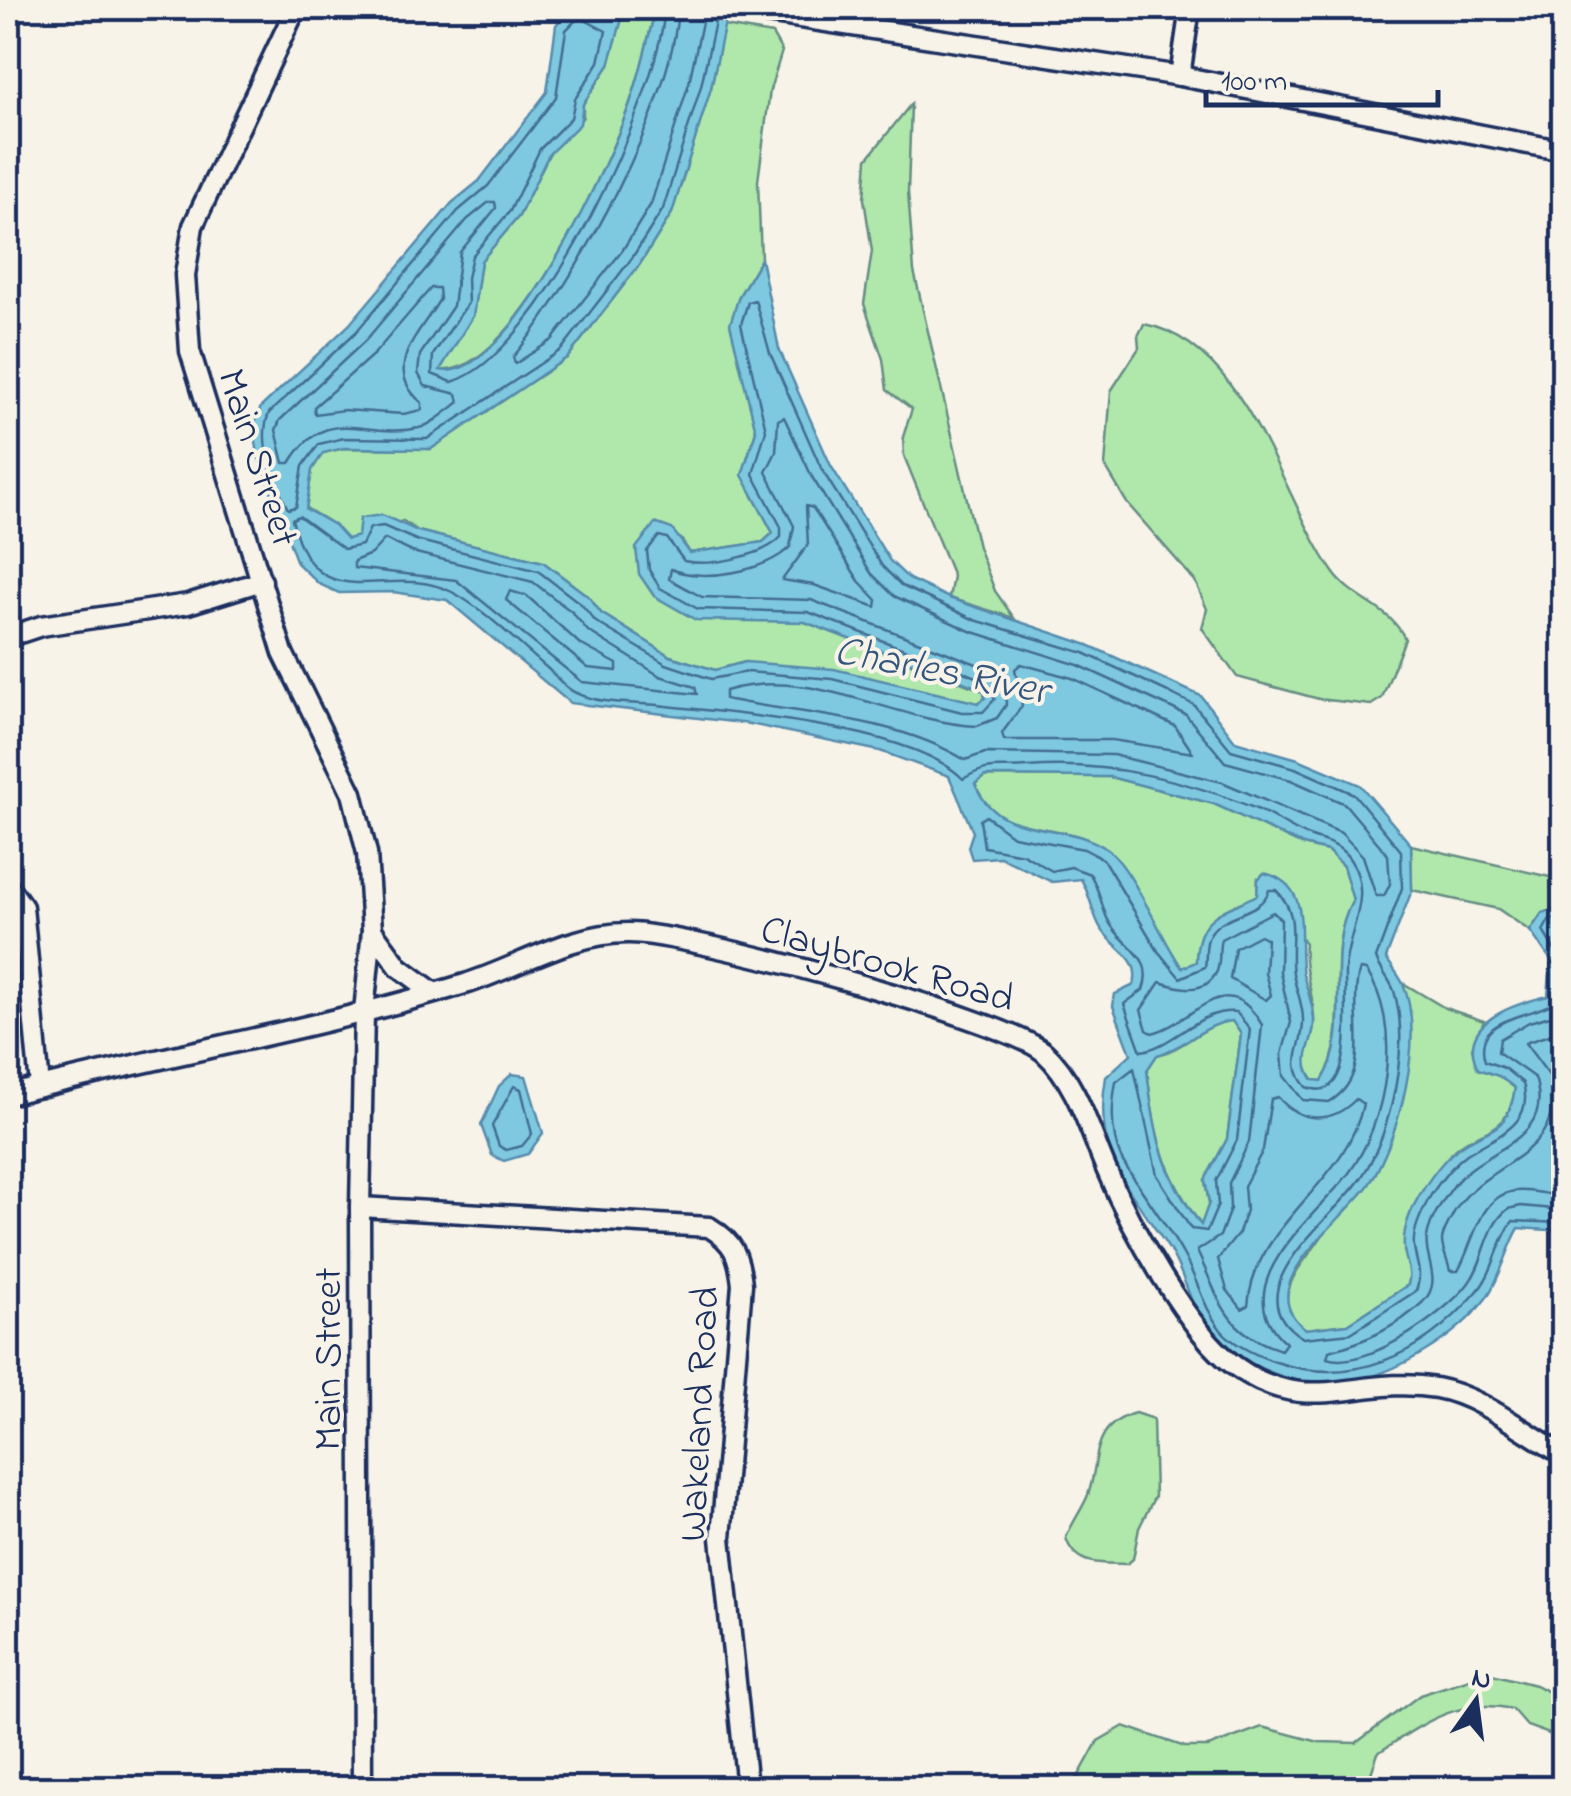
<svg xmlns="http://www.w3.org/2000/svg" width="1571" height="1796" font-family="'Indie Flower',sans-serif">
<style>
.green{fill:#b0e8ab;stroke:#668c84;stroke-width:2.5}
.water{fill:#7fc9e0;stroke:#578bac;stroke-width:2.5;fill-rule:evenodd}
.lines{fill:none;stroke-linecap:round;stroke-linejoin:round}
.shore{stroke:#436d92;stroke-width:2.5}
.minor-casing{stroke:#1b2f5e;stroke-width:25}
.minor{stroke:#f7f3e8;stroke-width:18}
.labels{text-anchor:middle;stroke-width:8;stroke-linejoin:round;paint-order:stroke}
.street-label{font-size:40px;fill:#1b2f5e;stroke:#f7f3e8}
.water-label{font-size:42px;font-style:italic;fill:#34567e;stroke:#f7f3e8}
</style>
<rect width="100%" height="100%" fill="#f7f3e8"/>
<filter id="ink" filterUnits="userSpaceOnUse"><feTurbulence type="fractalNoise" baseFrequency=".01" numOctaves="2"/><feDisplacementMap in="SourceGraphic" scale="20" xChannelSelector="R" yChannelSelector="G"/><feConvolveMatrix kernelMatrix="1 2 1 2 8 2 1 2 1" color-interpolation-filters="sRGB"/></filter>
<g filter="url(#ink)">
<g class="green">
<path d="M623,15H654C647,42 641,71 632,97C612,158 513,379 439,370L473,316L481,261L519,216L549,154L583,117V104L609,65Z"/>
<path d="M724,26L772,34L782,51L770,90L758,181L761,259L739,296L756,431L746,462L753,496L773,533L763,542L690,553L681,539L655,523L756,617L805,622L984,691L985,699L978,703L883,681L745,662L715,670L670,656L601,613L589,597L543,562L418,531L403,521L347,540L334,525L306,508L312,469L323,453L344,448L431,449L568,357L640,264L672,213L711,88Z"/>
<path d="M911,104L908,192L914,271L978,547L995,591L1014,618L949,598L953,576L904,456L903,437L912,409L887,390L883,359L864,304L872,251L864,199L867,159Z"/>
<path d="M1144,324C1247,344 1281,497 1333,572C1353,601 1390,606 1405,639L1382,698L1371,705L1319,699L1237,677L1202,628L1207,609L1195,581L1127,503L1105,466L1111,391L1139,348L1138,336Z"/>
<path d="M985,776L1110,777L1214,804L1303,845L1328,851L1343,866L1353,900C1321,956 1355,1027 1322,1081L1313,1080C1297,1059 1312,1047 1314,1025C1316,998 1302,972 1305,943L1258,879L1257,895C1219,914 1197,915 1196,963L1182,968C1157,933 1125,857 1086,839C1044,820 997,839 975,784Z"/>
<path d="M1411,845L1563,880V907L1542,913L1530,931L1498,909L1412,890Z"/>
<path d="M1403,983L1445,1008L1484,1021L1472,1048L1478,1069L1499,1076L1515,1088C1507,1143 1476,1124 1448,1157C1428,1181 1417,1223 1404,1251L1412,1268L1408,1285L1348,1324L1306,1329C1295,1321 1285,1313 1287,1298C1291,1267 1316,1252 1328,1225C1358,1156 1382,1084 1409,1015Z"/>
<path d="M1232,1020L1241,1034L1227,1139L1205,1180L1209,1203L1201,1226C1162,1168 1155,1140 1147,1070L1157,1055C1185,1049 1203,1024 1232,1020Z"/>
<path d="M1135,1413L1153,1419L1155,1496L1139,1528L1133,1559L1127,1564C1101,1563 1075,1567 1066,1538C1072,1522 1082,1510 1088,1495C1101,1458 1089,1427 1135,1413Z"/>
<path d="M1488,1673L1535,1685L1563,1699V1739L1527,1726L1512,1709C1459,1696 1421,1725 1378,1753L1366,1788H1072L1098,1741L1124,1726L1185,1747H1208L1262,1727L1319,1742L1356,1743L1420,1695Z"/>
</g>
<g class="water">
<path d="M656,8H728L711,88L672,213L640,264L568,357L431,449L344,448L323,453L312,470L306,509L334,525L347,539L358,536L360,518L382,515L418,531L543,562L589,597L601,613L670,656L715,670L745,662L834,669L978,703L985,698L984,690L805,622L696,620L654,596L639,574L636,548L655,523L672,529L690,553L763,542L773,533L742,475L756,431L730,324L739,296L761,259L779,349L831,466L890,561L909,579L949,598L1088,645L1201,696L1235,741L1298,759L1360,785L1411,845L1412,890L1386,958C1391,966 1399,975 1403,984C1425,1037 1400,1136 1370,1183C1347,1219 1246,1286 1306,1329L1348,1324L1408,1285C1412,1268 1405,1263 1404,1248C1402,1228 1413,1205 1424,1188C1433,1174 1445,1157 1460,1147C1492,1125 1508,1134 1515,1088L1499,1076L1478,1069C1455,1022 1514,1004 1548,996L1551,960L1530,931L1542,913L1564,907L1563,1231L1519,1228C1506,1250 1502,1275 1487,1297C1457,1338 1396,1374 1346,1383C1306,1391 1249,1368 1218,1342C1191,1318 1188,1278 1169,1249C1129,1188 1092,1155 1106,1077L1131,1054L1113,1006L1115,994L1134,985C1142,955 1110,948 1099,925C1091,909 1090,894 1081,879L1052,882L1000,857L972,859L968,847L973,832L949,776L880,751L750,724L570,703L447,600L393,592L339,593L319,584L297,563L259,459L253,426L261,407L349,325L452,203L479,181L547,92L556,25L568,11C587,8 603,18 623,15L609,65L583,104L580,124L549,154L519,216L481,261L473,316L440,370C509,385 614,154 632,97C642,68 648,37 656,8ZM985,776L1110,777L1214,804L1303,845L1328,851L1343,866L1353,900C1321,957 1356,1027 1322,1081L1313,1080C1297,1058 1315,1043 1314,1020C1313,1004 1307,989 1303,974C1296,938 1315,885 1264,873L1258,879L1257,895C1219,914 1197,915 1196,962L1182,968C1162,939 1132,868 1108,850C1065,818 999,843 975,784ZM1232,1021L1241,1034L1227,1139L1205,1180L1209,1203L1201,1225C1162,1173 1154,1134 1147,1070L1157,1055C1185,1048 1203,1024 1232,1021Z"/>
<path d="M512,1074L526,1076L543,1133L528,1154L504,1161L492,1155L481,1125L499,1086Z"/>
</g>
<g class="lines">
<g class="shore">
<path d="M665,8C658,98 542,355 452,382L432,374L433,355L468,303L467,278L472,256L510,211L540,149L571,118L575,99L599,62L606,31L579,17L566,30L556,97L488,186L458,211L356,332L269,413C257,443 274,482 288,509L296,507L303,466L319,444L344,438L427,439L561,350L632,258L663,209L701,86L718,8"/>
<path d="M678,8C673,106 576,282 513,357L515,364L552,340L622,251L651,204L689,83L705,8"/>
<path d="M489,202H495L496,208L460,252L453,306L420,355L418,373L425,386L457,394L459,402C447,411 433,424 419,428C364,440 327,401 290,463H284L276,430L280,420L366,340L467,220Z"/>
<path d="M431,288H439L440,299C420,333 380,368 422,403V410L403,414L344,410L315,414L314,407L375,353Z"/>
<path d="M784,417L812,477L871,573L894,596L970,631L1078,665L1163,704L1186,715L1225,762L1291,780L1345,804L1388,855L1390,884L1384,896H1376L1363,856L1341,833L1222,782L1113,755L985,753L965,760C895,717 803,715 725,699V691C811,665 894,722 977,726L997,718L1006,705L1005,683L992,670L811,600L702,597L669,579L671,569C702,583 767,571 790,547L794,526L766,472L776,452L778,420Z"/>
<path d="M806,506L813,508L859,581L877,600L876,607L814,585L782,580L808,545Z"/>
<path d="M385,539L412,552L533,582L572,612L588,631L660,676L695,687L697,694L582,682L456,580L354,568V561L371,554Z"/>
<path d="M510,591L527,596L580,644L617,664V671L588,668L506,600Z"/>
<path d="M1021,664L1072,678L1175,726L1193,753L1112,740H1004L1002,733L1022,706L1015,669Z"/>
<path d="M1273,912L1281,920L1280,972L1291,1022L1282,1054L1284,1076L1303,1100L1329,1102C1378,1074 1346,1009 1360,969L1366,970C1403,1024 1388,1120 1349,1173C1317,1216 1220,1286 1286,1343L1281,1350C1223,1332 1220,1299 1197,1251L1220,1236L1230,1209L1229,1183L1249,1142L1262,1025C1226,963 1194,1023 1152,1033L1147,1030L1141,1010L1160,982C1178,988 1206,996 1217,971C1221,961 1218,949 1221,939Z"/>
<path d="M1564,916L1549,920L1543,931L1560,959L1556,1001C1534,1018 1471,1015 1485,1061L1504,1068L1523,1083C1535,1126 1495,1136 1467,1154C1453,1164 1440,1181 1431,1195C1423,1209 1412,1230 1414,1246C1416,1265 1423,1271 1416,1291L1351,1333L1303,1338C1227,1292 1335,1218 1361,1178C1372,1162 1382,1139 1387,1121C1399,1082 1406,1031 1394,991C1390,979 1380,970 1376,958L1402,888L1401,851L1354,794L1295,768L1231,750L1194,705L1168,692L1084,653L975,620L902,586L882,566L822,470L770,353L755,300L748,302L741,324L766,430L753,474L781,527V537C765,556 708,567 684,561L667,538L659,536L647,551L649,570L660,588L698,609L808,612L987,681L995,699L983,712H962L832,679L747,672L711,679L666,664L596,622L581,604L538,571L416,540L383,526L370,528L362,545L344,549L299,516L292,519C316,625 389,559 452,592C483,608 521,646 547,668C556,676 565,689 576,693C599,704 633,703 658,705C734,714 912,726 963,779C992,762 996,770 1028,767C1109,761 1184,779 1259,810C1275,817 1290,829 1306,835C1324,842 1340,843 1351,861C1374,896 1347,932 1345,970C1344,997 1359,1108 1306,1087C1285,1062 1304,1047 1303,1020C1303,1003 1295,988 1293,973C1288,941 1302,916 1276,890H1269C1261,916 1223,912 1210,934C1204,943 1207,957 1205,967L1180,978L1158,951L1103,859L1084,849L1013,836L986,816L980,820L984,847L1023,854L1052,871L1071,867L1090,874C1099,889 1101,903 1107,918C1120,947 1156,953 1143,990L1124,1004L1141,1051C1174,1047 1199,1008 1236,1012L1250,1029L1237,1140L1216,1181L1218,1205L1207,1231L1191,1229L1157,1175L1134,1068L1116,1082C1111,1108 1111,1136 1122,1160C1142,1193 1166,1223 1184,1256C1198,1281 1203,1307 1221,1330C1233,1344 1256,1355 1273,1361C1351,1389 1422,1355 1475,1294C1495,1273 1496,1243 1513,1221L1564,1223"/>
<path d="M1260,935L1267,939L1265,973L1271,995L1266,1000L1230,979L1235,948Z"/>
<path d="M1564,1012L1529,1022L1500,1039L1498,1052L1535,1078C1556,1142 1482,1148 1455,1184C1444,1199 1430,1218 1427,1237C1423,1259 1444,1280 1423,1302C1397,1327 1362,1343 1329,1351L1327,1358C1365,1371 1445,1314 1468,1284C1486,1261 1484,1228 1508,1209L1521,1206L1564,1210"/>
<path d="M1564,1030L1525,1043L1551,1078C1567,1163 1478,1158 1450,1220C1447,1226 1442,1234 1442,1241C1442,1250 1448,1261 1450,1271H1458C1474,1244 1478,1195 1516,1191C1532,1189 1548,1196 1564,1195"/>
<path d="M514,1086L521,1089L532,1134L522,1146L506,1150L499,1146L492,1126Z"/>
<path d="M1278,1097C1301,1124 1332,1124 1356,1099L1363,1104C1347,1185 1254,1221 1248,1306L1242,1309L1227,1290L1218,1259L1239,1233L1246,1210L1244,1186L1263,1150L1271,1099Z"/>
</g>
<defs>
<g id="minor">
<path d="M296,8L193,226L185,275L190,351L283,653L352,793L367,853L372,930L364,1012L360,1207L362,1788"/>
<path d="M734,8L1180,76L1564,151"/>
<path d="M1180,76L1190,8"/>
<path d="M8,637L41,626L188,604L262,581"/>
<path d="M8,886L23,907L40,1087"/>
<path d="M372,930L399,967L433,992"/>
<path d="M8,1095C159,1056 315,1030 465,984C519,967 570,933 628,933C686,932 1003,1018 1044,1052C1077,1082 1090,1132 1107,1171C1130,1226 1188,1332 1235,1366C1308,1419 1359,1374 1436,1388C1481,1396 1523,1432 1564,1455"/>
<path d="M360,1207L709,1227C734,1242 739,1256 742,1284L721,1538L747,1788"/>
</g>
</defs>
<use href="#minor" class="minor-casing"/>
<use href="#minor" class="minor"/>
</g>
</g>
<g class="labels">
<g class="street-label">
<text transform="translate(260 457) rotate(72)" y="14">Main Street</text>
<text transform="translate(888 962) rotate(16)" y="14">Claybrook Road</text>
<text transform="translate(326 1359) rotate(-90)" y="14">Main Street</text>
<text transform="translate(697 1414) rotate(-87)" y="14">Wakeland Road</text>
</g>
<g class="water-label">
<text transform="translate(942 668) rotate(11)" y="15">Charles River</text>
</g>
</g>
<rect width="1571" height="1796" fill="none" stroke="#f7f3e8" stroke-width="40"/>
<rect x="20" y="20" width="1531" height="1756" fill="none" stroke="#1b2f5e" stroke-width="4" filter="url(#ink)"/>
<g transform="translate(1476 1701) rotate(14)" stroke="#f7f3e8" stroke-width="8" paint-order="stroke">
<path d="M0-8L18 38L0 25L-18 38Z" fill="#1b2f5e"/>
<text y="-15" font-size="28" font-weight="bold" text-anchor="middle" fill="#1b2f5e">N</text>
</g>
<path d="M1206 90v15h232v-15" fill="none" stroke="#1b2f5e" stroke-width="5"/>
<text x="1221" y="90" font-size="30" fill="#1b2f5e" stroke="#f7f3e8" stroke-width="8" paint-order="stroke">100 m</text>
</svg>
